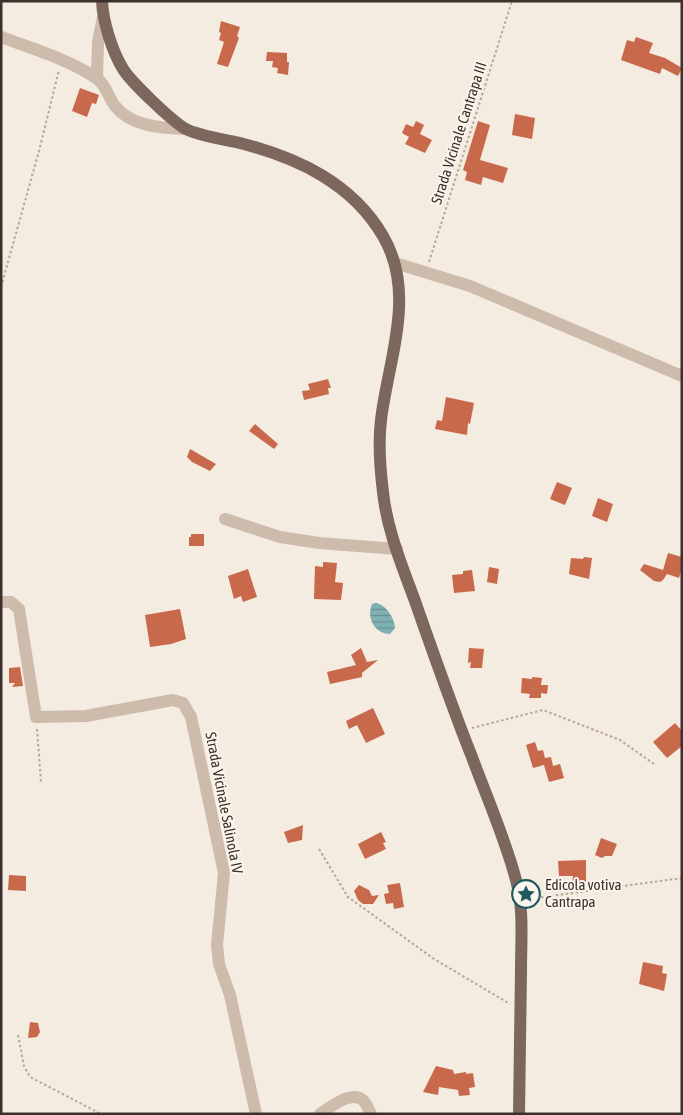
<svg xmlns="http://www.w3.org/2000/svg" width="683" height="1115" font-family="'Asap Condensed',sans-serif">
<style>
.water{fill:url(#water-rules)}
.building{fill:#c8694b}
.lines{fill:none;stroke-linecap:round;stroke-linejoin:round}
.path{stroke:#b9a596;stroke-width:2;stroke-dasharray:2.5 2.5;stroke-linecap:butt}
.minor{stroke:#cdbbac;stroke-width:12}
.major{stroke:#7d675c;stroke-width:12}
.labels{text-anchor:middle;stroke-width:4;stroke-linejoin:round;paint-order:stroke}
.street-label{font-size:15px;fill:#3b302b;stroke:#fbf5ee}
.poi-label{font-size:15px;fill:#3b302b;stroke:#fbf5ee;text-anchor:start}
</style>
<defs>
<pattern id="water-rules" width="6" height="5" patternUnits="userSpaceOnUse" patternTransform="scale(1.25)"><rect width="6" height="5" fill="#7fb0b2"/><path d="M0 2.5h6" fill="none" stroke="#699091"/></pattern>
</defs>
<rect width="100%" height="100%" fill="#f4ebe1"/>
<path class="water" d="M376,603C386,605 394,617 395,628L390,634C375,634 366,618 372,604Z"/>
<g class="building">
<path d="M221,21L240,27L237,36L239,38L228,67L217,64L224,42L219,40L221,33L219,32Z"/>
<path d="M636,37L653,43L649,53L665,58L682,68L678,76L662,68L660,74L621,60L627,40L634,42Z"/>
<path d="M267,52L287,53V62H289L288,75L277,73L278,68L272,67L273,61H266Z"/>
<path d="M80,88L99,95L96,104L92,103L87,117L72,111Z"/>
<path d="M515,114L535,118L532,139L512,135Z"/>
<path d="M416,121L424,125L420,134L432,140L425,153L405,144L409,137L402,133L406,124L413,127Z"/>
<path d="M478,121L490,125L480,160L508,168L503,183L483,177L481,185L465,180L467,172L463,170Z"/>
<path d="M328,379L331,388H328L329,394L304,400L302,391L310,390L308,384Z"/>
<path d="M446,397L474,403L470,424L468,423L467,435L435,429L437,420L442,421Z"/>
<path d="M255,424L278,444L274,449L249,431Z"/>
<path d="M190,449L216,464L210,471L192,462L187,457Z"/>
<path d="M557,482L572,488L565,505L550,499Z"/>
<path d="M598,498L613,504L607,522L592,516Z"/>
<path d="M191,534H204V546H189V537H191Z"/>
<path d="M668,553L682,557V568L679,578L667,574L663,580L660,582L654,581L640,570L644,564L663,570Z"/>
<path d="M584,557L592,558L589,579L569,574L571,558L583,559Z"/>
<path d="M323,562L337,563L335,582L343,583L341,600L314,599L315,566L323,567Z"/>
<path d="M489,567L499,569L497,584L487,582Z"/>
<path d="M248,569L257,597L243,602L241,596L234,599L228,576Z"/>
<path d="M472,570L475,591L454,593L452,575L463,574V571Z"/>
<path d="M180,609L186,639L171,644L150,647L145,615Z"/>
<path d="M361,648L367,662L378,660L362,673V677L330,684L327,672L356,665L351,655Z"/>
<path d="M469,648L484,649L482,668H470L471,662L468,663Z"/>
<path d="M20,667L23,686L12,687L15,683H9V668Z"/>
<path d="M532,677L542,678L541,685H548L547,694L541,693V698H529L530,694L521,693L522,678L532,679Z"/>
<path d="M373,708L385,734L366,743L357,725L349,729L346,721Z"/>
<path d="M675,723L682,731V746L667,758L653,742Z"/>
<path d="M535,742L538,751L543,750L545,758L551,757L553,766L560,764L564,778L549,782L544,765L533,768L526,745Z"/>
<path d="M303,825L302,840L288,843L284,832Z"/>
<path d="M381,832L386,842L383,843L386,849L365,859L358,844Z"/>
<path d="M601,838L617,844L612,856H605L602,858L595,855Z"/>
<path d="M586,860V885L572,884L573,876H559L558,861Z"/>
<path d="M9,875L26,876V891L8,890Z"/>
<path d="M400,883L404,907L394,909L393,903L386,904L384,894L389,893L387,885Z"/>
<path d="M359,885L369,890L372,896L379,895L373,904H363L358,900L354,891Z"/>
<path d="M643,962L663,966L662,973L667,974L664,991L639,984Z"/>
<path d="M30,1022L38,1023L40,1032L37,1037L28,1038Z"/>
<path d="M436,1066L453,1070L454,1074L466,1072V1074L473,1073L475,1087L469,1088L470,1095L459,1096L458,1090L439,1087L438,1095L423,1092Z"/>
</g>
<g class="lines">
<g class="path">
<path d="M429,262L512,1"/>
<path d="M1,287L39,151L59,70"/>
<path d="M472,728L543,710L620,740L654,764"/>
<path d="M37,729L41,782"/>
<path d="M319,849L348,897L434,959L510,1004"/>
<path d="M531,898H536L682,878"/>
<path d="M18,1035L24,1066L30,1077L101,1114"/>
</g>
<g class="minor">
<path d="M1,37C31,48 70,60 96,78C106,84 108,97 115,106C132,127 161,128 186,129"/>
<path d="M97,78L98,42L103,17"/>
<path d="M395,263L470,286L682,376"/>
<path d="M225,519L280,537L319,543L397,549"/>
<path d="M1,602H11L19,609L36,717L86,716L173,700L183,703L191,717L224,873L217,945L219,964L230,995L256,1114"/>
<path d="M320,1114C331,1107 351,1090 363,1100C366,1103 369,1110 371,1114"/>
</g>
<path class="major" d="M102,1C103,22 112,51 123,69C131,82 170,119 184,128C195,135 226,140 240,143C298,158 352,183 383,236C417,294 388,360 381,420C378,444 380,468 383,492C387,531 403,568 416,604C434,655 452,707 472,757C487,798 505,838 516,880C524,908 521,941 521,970C520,1018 520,1066 519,1114"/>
</g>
<defs>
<symbol id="sight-ring" viewBox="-11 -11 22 22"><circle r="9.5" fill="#fbf5ee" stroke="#1f5a5e" stroke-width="1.5"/><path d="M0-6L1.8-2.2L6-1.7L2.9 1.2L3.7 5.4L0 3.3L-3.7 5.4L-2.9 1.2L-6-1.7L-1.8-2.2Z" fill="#1f5a5e"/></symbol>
</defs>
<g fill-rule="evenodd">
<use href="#sight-ring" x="510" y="878" width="32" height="32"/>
</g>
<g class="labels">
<g class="street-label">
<text transform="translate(459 133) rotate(-72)" y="5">Strada Vicinale Cantrapa III</text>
<text transform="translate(224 803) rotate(79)" y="5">Strada Vicinale Salinola IV</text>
</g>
<g class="poi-label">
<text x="545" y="890">Edicola votiva<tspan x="545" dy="17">Cantrapa</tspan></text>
</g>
</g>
<rect width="683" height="1115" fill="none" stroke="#3b302b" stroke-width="5"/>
</svg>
